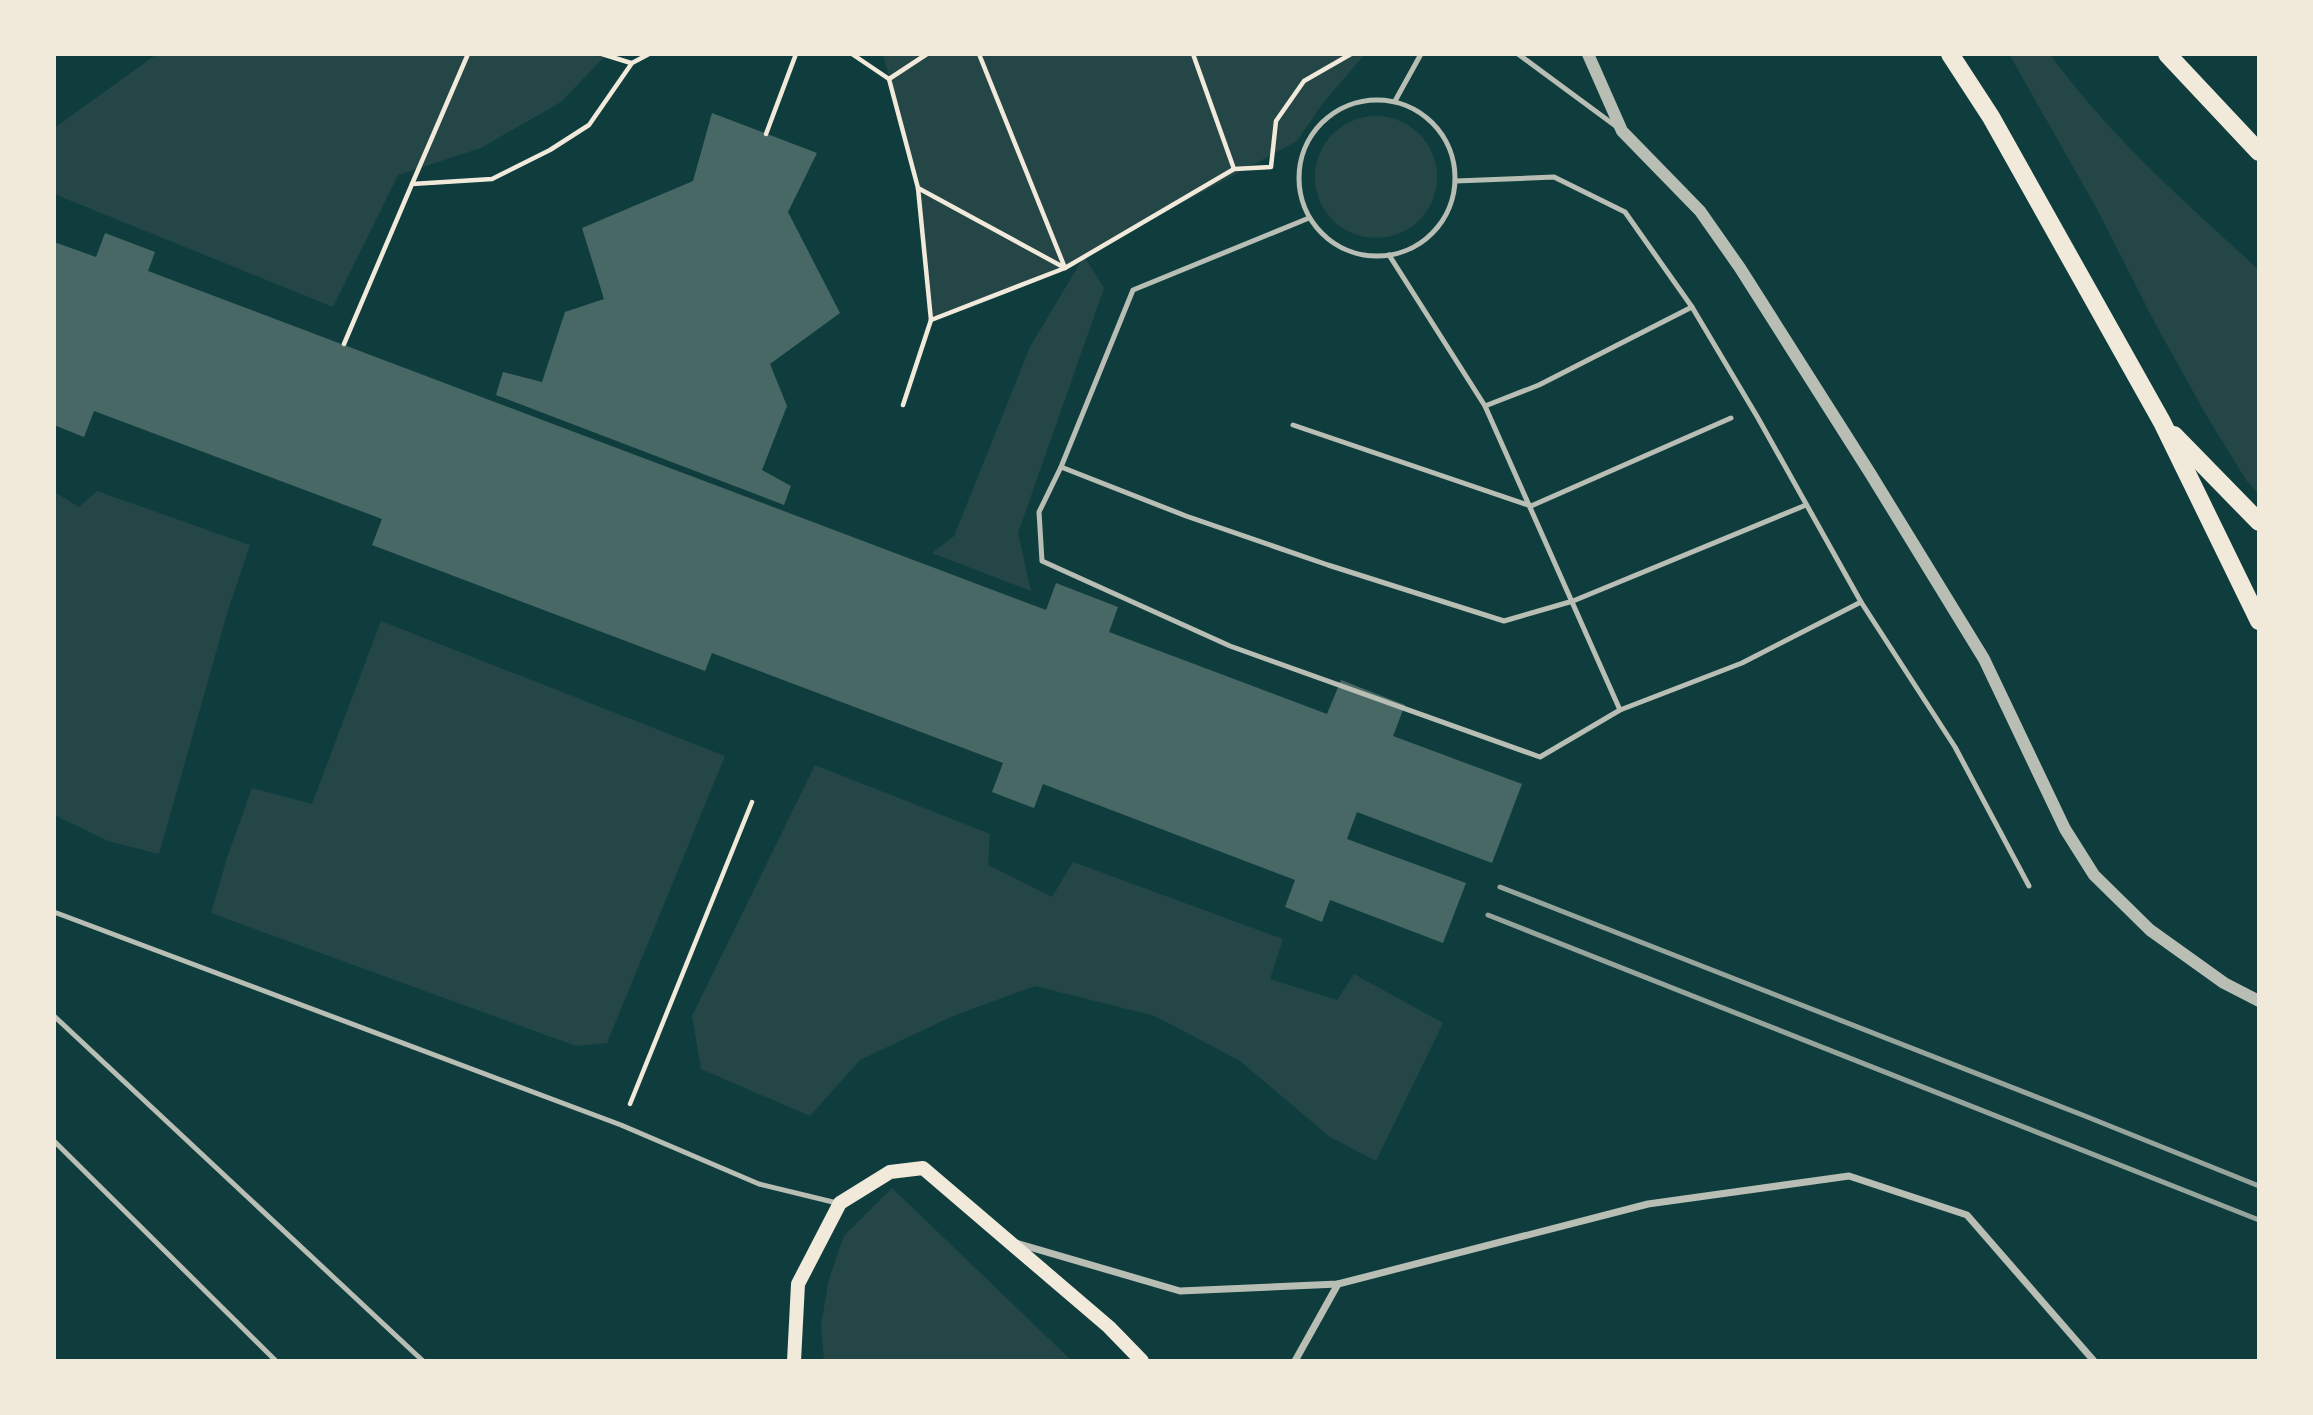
<svg xmlns="http://www.w3.org/2000/svg" width="2313" height="1415" font-family="Barlow,sans-serif">
<style>
.green{fill:#244646}
.building{fill:#486865}
.lines{fill:none;stroke-linecap:round;stroke-linejoin:round}
.path{stroke:#f1e9da;stroke-width:4.5}
.service{stroke:#b8beb3;stroke-width:5}
.minor{stroke:#b8beb3;stroke-width:7}
.tertiary{stroke:#b8beb3;stroke-width:12}
.secondary{stroke:#f1e9da;stroke-width:14}
.primary{stroke:#f1e9da;stroke-width:18}
.rail{stroke:#97a49c;stroke-width:5}
</style>
<rect width="100%" height="100%" fill="#0f3d3e"/>
<g class="green">
<path d="M157,54H607L561,102L481,148L398,175L333,307L54,194V128Z"/>
<path d="M883,54H1365L1323,103L1297,141L1084,256L1104,288L1018,533L1031,591L932,553L954,536L1030,347L1083,258L931,320L918,188Z"/>
<path d="M2009,54H2050C2109,136 2185,202 2259,270V494L2246,480L2205,413L2156,325L2097,209Z"/>
<circle cx="1376" cy="177" r="61"/>
<path d="M97,491L250,545L228,610L159,854L108,841L54,815V492L79,507Z"/>
<path d="M381,621L725,756L607,1043L576,1046L211,913L227,858L252,788L312,804Z"/>
<path d="M815,765L990,834L988,865L1052,897L1073,862L1283,939L1270,979L1337,1000L1354,974L1443,1023L1376,1161L1330,1137L1240,1061L1155,1016L1035,986L953,1016L860,1060L810,1116L701,1069L692,1016Z"/>
<path d="M892,1188L1072,1361H824L821,1325L829,1279L844,1236Z"/>
</g>
<g class="building">
<path d="M712,113L817,153L788,212L840,313L770,364L787,406L762,470L791,486L784,505L496,395L503,372L542,382L565,312L604,299L582,228L693,181Z"/>
<path d="M105,233L155,252L148,271L1046,610L1056,583L1118,607L1109,632L1327,714L1341,680L1405,705L1393,736L1522,784L1492,863L1357,812L1347,839L1466,883L1443,943L1330,900L1322,922L1285,907L1295,880L1043,784L1034,808L992,792L1003,763L712,653L705,671L372,545L382,519L94,411L84,437L54,425V242L96,257Z"/>
</g>
<g class="lines">
<g class="path">
<path d="M602,54L631,63"/>
<path d="M852,54L889,79L918,188L931,320L903,405"/>
<path d="M1193,54L1234,169"/>
<path d="M889,79L927,54"/>
<path d="M766,134L796,54"/>
<path d="M412,184L468,54"/>
<path d="M918,188L1065,268L979,54"/>
<path d="M931,320L1065,268L1234,169L1271,167L1276,121L1304,81L1351,54"/>
<path d="M344,344L412,184L492,179L550,150L589,125L632,63L649,54"/>
<path d="M630,1104L752,802"/>
</g>
<g class="service">
<path d="M1518,54L1617,127"/>
<circle cx="1377" cy="178" r="78"/>
<path d="M1395,101L1421,54"/>
<path d="M1456,181L1554,177L1625,212L1692,307L1758,418L1861,602L1955,747L2029,886"/>
<path d="M1309,218L1133,290L1061,467L1186,516L1328,565L1504,621L1573,601L1806,505"/>
<path d="M1389,255L1485,406L1620,710"/>
<path d="M1485,406L1539,385L1692,307"/>
<path d="M1293,425L1531,506L1731,418"/>
<path d="M1061,467L1039,512L1042,561L1230,646L1540,757L1620,710L1742,663L1861,602"/>
<path d="M54,912L621,1125L759,1184L837,1203"/>
<path d="M54,1016L423,1361"/>
<path d="M54,1141L276,1361"/>
</g>
<g class="minor">
<path d="M1016,1243L1180,1291L1338,1284L1648,1204L1849,1176L1967,1215L2094,1361"/>
<path d="M1295,1361L1338,1284"/>
</g>
<path class="tertiary" d="M1588,54L1622,131L1700,211L1740,268L1870,473L1984,659L2065,829L2094,875L2150,930L2224,983L2259,1001"/>
<path class="secondary" d="M794,1361L798,1284L840,1203L890,1172L923,1168L1109,1327L1142,1361"/>
<g class="primary">
<path d="M1950,54L1991,117L2162,422L2259,621"/>
<path d="M2167,54L2259,152"/>
<path d="M2174,435L2259,522"/>
</g>
<g class="rail">
<path d="M1500,887L2085,1116L2259,1186"/>
<path d="M1488,915L2259,1220"/>
</g>
</g>
<rect width="2313" height="1415" fill="none" stroke="#f1e9da" stroke-width="112"/>
</svg>
